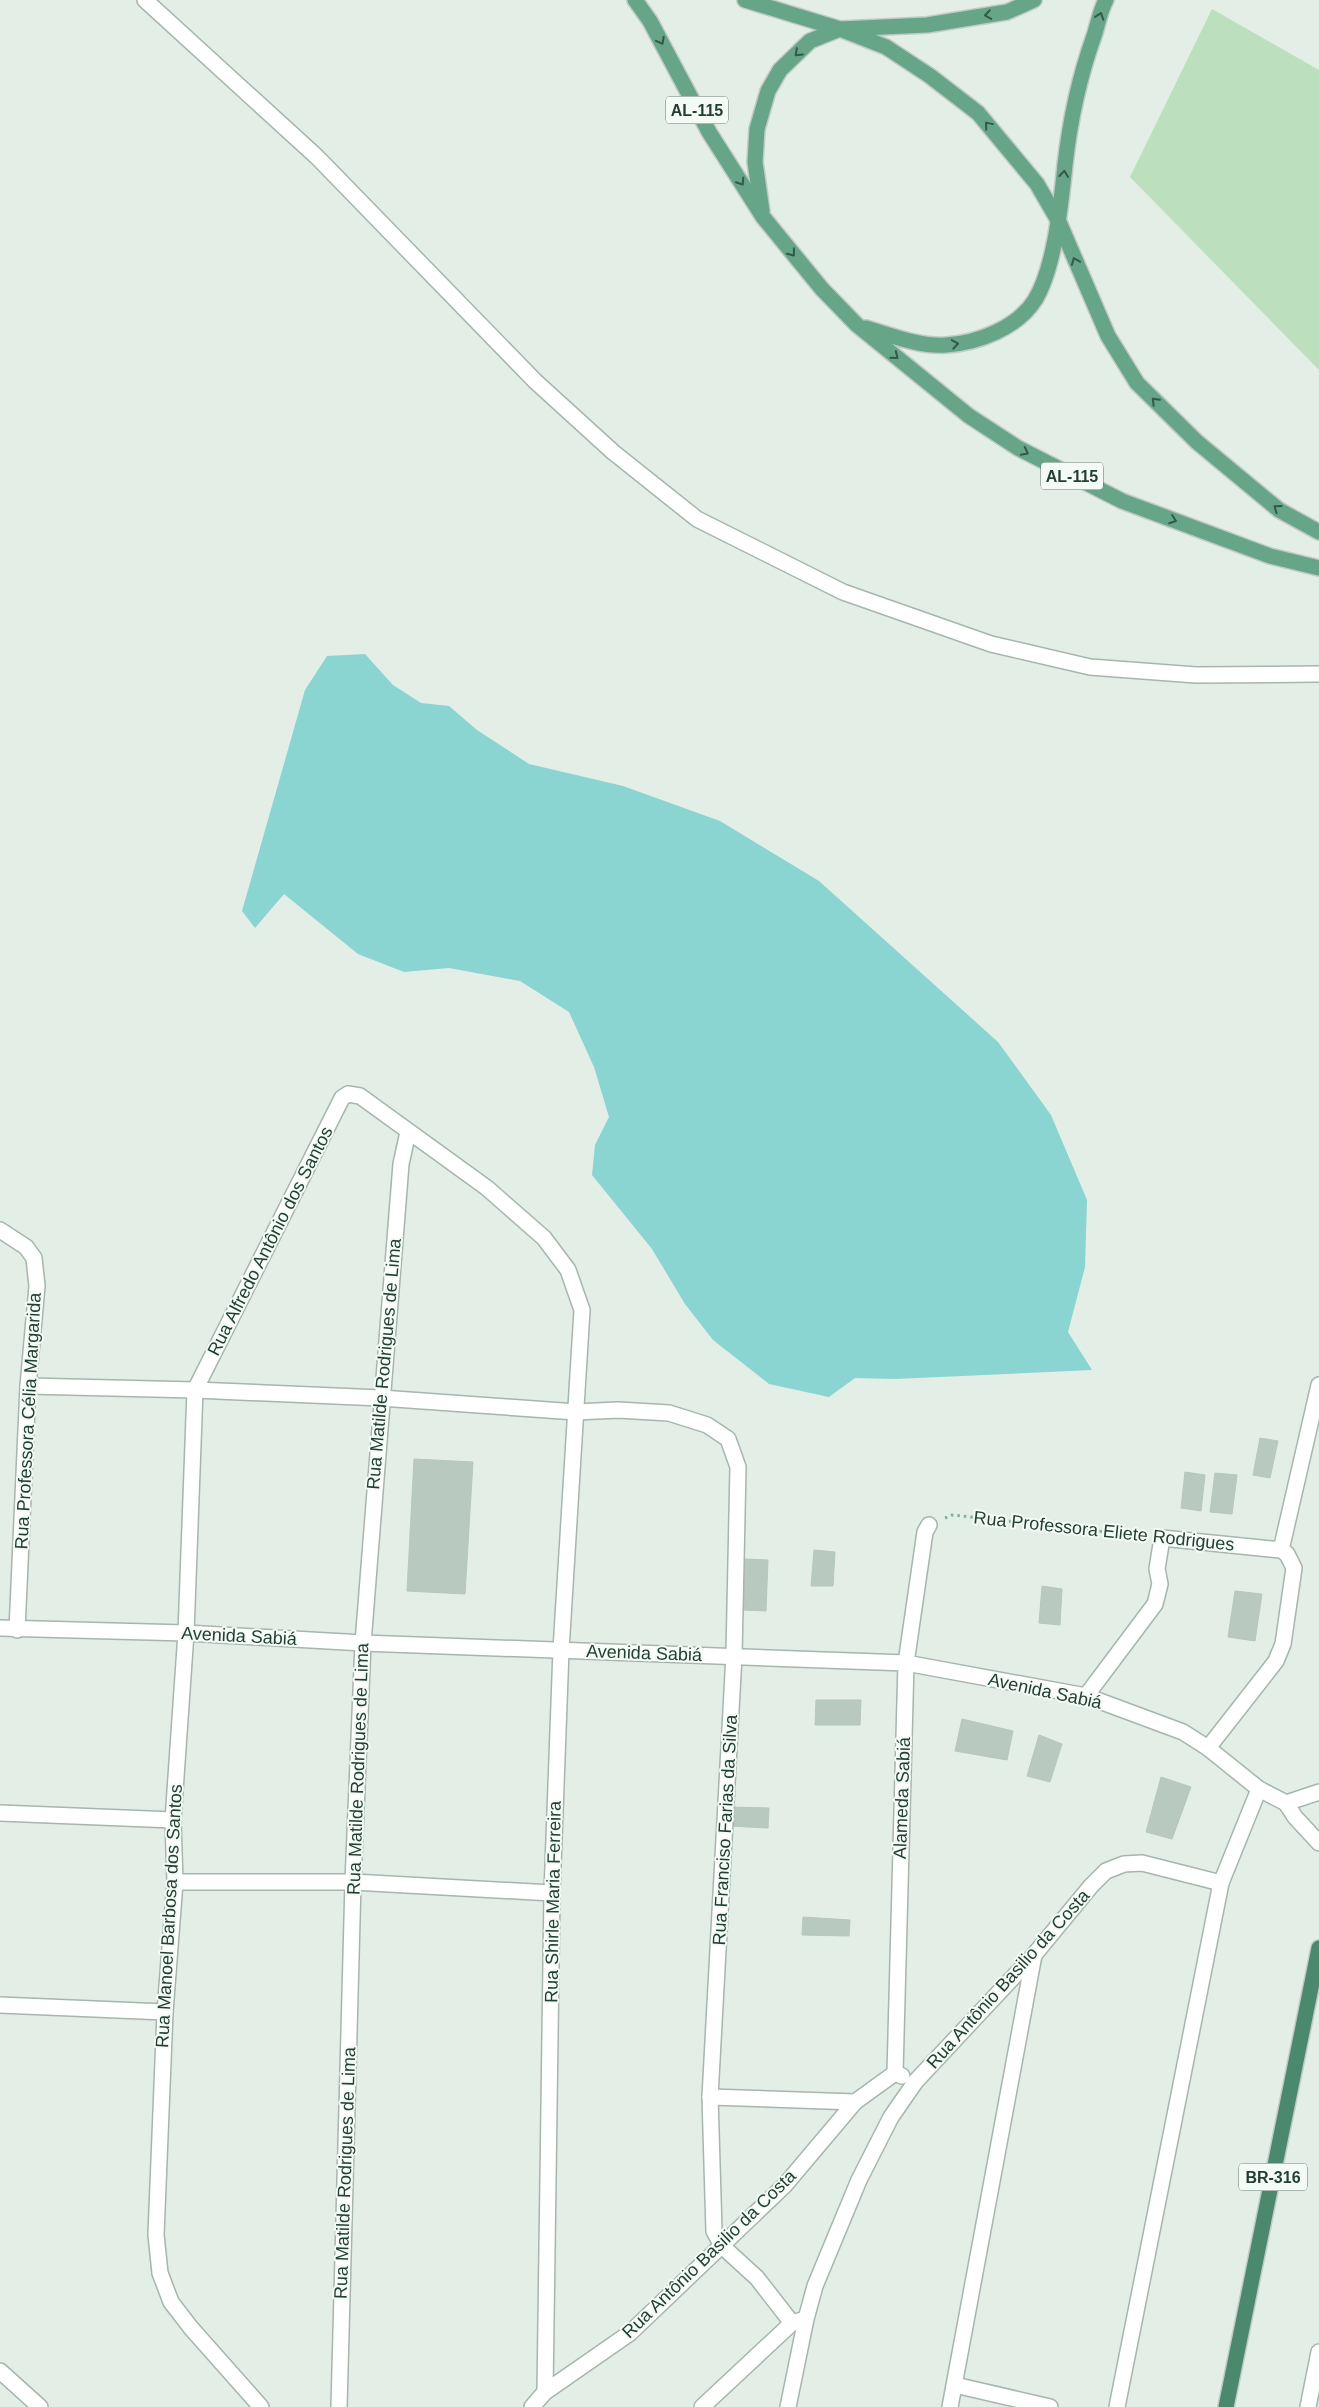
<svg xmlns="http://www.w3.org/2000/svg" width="1319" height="2407" font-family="Arial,sans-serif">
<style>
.green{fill:#bcdfbe}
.water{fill:#8ad4d1}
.building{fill:#b8c9bf;stroke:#b5c8bc}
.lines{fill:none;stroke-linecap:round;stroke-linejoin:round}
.minor-casing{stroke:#a5b6ad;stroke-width:18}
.tertiary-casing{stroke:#a5b6ad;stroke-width:18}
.primary-casing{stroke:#c1cac6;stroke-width:18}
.trunk-casing{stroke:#c1cac6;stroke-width:18}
.path{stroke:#83b29a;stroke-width:3;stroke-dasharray:2.5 4;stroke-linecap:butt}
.minor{stroke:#fff;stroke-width:15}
.tertiary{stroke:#fff;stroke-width:15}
.primary{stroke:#66a588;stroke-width:15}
.trunk{stroke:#4a896e;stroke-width:15}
.oneway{stroke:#335948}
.labels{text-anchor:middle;stroke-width:4;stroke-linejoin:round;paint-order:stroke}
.shield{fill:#f4faf6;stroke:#61786d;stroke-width:1}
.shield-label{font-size:16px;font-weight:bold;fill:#224032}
.street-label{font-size:18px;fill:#224032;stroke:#f4faf6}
</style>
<rect width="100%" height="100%" fill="#e3eee7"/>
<path class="green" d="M1212,9L1319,70V370L1130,177Z"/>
<path class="water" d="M365,654L393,685L421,703L449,706L477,730L529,764L623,786L720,821L819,881L998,1042L1051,1115L1087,1200L1085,1267L1068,1332L1092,1370L895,1379L855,1378L829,1397L769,1384L713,1340L685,1304L652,1249L592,1175L595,1145L609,1117L594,1067L569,1012L520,981L449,968L404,972L358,954L284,894L255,928L242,911L305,690L327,656Z"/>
<g class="building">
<path d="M1260,1438L1278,1441L1270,1478L1253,1475Z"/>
<path d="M414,1459L473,1462L465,1594L407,1591Z"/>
<path d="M1185,1472L1205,1475L1201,1511L1181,1508Z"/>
<path d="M1215,1473L1237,1475L1232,1514L1210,1512Z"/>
<path d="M814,1550L835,1552L833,1586H811Z"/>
<path d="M745,1559L768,1560L766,1611L743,1610Z"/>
<path d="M1042,1586L1062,1589L1060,1625L1039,1623Z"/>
<path d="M1235,1591L1262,1594L1255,1641L1228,1637Z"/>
<path d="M816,1700H861L860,1725H815Z"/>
<path d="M962,1719L1013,1731L1007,1760L955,1751Z"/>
<path d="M1039,1735L1062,1744L1050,1782L1027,1776Z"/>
<path d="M1161,1777L1191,1787L1172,1839L1146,1832Z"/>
<path d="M730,1807L769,1808L768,1828L729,1826Z"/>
<path d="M803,1917L850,1920L849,1936L802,1935Z"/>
</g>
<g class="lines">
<defs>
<g id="minor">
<path d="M0,1230L26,1247L34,1258L37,1286L28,1386L17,1630"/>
<path d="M28,1386L195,1390L381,1398L576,1412L618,1410L669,1413L707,1425L728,1439L738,1467L734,1655L710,2097L714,2231L722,2246L757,2278L792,2323"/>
<path d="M1281,1550L1319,1385"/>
<path d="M0,1628L186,1633L363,1643L906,1663L1086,1696L1183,1732L1208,1748L1259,1789L1286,1803L1319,1792"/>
<path d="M1086,1696L1155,1604L1160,1584L1157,1569L1162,1538L1281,1550L1287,1554L1294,1568L1283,1644L1276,1661L1208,1748"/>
<path d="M1286,1803L1295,1817L1319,1843"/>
<path d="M0,1813L173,1820"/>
<path d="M175,1882H353L552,1893"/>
<path d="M0,2005L165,2012"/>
<path d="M895,2073L906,1663L925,1532L929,1525"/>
<path d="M710,2097L855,2102"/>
<path d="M0,2371L40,2407"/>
<path d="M955,2385L1050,2407"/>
<path d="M261,2407L191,2328L171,2302L160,2273L156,2235L165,2012L175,1882L173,1820L186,1633L195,1390L342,1098L348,1094L360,1096L487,1188L544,1238L568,1270L582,1310L561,1650L552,1893L545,2392"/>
<path d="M339,2407L353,1882L363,1643L401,1164L408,1132"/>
<path d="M532,2407L545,2392L630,2333L785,2185L855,2102L895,2073L902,2076"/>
<path d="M702,2407L792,2323L802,2320"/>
<path d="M788,2407L806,2319L815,2286L859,2180L891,2117L916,2081L1034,1955L1091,1886L1106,1871L1124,1864L1142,1863L1221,1883"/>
<path d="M950,2407L1034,1955"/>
<path d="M1117,2407L1221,1883L1259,1789"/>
<path d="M1308,2407L1319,2352"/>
</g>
<path id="tertiary" d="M145,0L317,157L535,381L613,452L697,519L843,592L991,644L1090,667L1196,675L1319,674"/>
<g id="primary">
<path d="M635,0L650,21L709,132L763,217L822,289L857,325L969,416L1018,448L1122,501L1270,556L1319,568"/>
<path d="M745,0L840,29L886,47L930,76L978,113L1037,184L1059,222L1108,336L1137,383L1197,442L1279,510L1319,532"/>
<path d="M762,211L755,162L757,129L768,91L780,70L810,41L840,29L927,25L1007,12L1034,0"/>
<path d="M866,328C891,335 919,347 946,345C978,343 1017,328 1035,300C1055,267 1061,203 1065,165C1070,120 1079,78 1094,36C1098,24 1100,11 1106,0"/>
</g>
<path id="trunk" d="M1226,2407L1319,1948"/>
</defs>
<use href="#minor" class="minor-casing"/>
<use href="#tertiary" class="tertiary-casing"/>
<use href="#primary" class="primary-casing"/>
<use href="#trunk" class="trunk-casing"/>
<path class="path" d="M945,1518L952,1515L1144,1536"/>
<use href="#minor" class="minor"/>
<use href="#tertiary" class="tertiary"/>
<use href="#primary" class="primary"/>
<use href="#trunk" class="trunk"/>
</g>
<defs><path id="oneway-chevron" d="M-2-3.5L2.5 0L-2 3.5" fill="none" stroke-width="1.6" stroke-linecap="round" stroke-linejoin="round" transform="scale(1.25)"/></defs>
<g class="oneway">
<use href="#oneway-chevron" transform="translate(988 15) rotate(171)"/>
<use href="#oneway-chevron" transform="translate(1100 16) rotate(-71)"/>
<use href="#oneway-chevron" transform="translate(661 41) rotate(62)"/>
<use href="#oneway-chevron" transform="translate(798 53) rotate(136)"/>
<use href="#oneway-chevron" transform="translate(988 125) rotate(-130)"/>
<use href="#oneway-chevron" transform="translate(1064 174) rotate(-84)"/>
<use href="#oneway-chevron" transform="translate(741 182) rotate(57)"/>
<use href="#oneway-chevron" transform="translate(792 253) rotate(52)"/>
<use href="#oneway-chevron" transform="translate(1075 261) rotate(-112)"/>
<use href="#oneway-chevron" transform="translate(955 344) rotate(-9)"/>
<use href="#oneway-chevron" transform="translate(895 356) rotate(39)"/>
<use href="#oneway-chevron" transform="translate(1155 401) rotate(-135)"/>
<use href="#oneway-chevron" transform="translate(1025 452) rotate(27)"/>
<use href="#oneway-chevron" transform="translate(1277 508) rotate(-144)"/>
<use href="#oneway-chevron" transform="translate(1173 520) rotate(20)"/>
</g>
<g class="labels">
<g class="shield">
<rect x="666" y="96.5" width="62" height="27" rx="4"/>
<rect x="1041" y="462.5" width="62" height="27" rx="4"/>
<rect x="1239" y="2163.5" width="68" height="27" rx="4"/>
</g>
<g class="shield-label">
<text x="697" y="116">AL-115</text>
<text x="1072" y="482">AL-115</text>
<text x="1273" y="2183">BR-316</text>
</g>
<g class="street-label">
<text transform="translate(270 1241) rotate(-63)" y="6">Rua Alfredo Antônio dos Santos</text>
<text transform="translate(384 1364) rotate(-85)" y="6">Rua Matilde Rodrigues de Lima</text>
<text transform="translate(28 1421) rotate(-87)" y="6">Rua Professora Célia Margarida</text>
<text transform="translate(1104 1531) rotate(6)" y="6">Rua Professora Eliete Rodrigues</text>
<text transform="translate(239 1636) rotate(3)" y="6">Avenida Sabiá</text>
<text transform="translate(644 1653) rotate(2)" y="6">Avenida Sabiá</text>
<text transform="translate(1045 1691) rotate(12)" y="6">Avenida Sabiá</text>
<text transform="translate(358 1769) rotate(-88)" y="6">Rua Matilde Rodrigues de Lima</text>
<text transform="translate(902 1798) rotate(-88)" y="6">Alameda Sabiá</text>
<text transform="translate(725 1830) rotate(-87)" y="6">Rua Franciso Farias da Silva</text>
<text transform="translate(553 1902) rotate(-89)" y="6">Rua Shirle Maria Ferreira</text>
<text transform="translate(169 1916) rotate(-87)" y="6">Rua Manoel Barbosa dos Santos</text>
<text transform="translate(1008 1979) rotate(-48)" y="6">Rua Antônio Basilio da Costa</text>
<text transform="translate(345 2173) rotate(-88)" y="6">Rua Matilde Rodrigues de Lima</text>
<text transform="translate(709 2254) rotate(-44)" y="6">Rua Antônio Basilio da Costa</text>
</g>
</g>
</svg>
